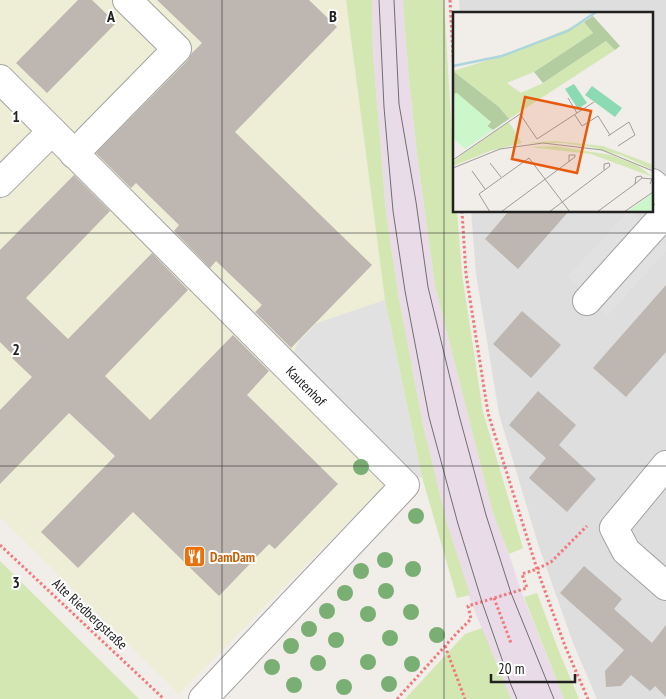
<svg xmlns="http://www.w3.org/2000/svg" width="666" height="699" font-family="'PT Sans Narrow',sans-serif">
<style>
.residential{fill:#dfdedf}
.industrial{fill:#eadbe9}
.farmland{fill:#eeedd6}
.grass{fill:#d3e7b3}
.parking{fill:#e1e1e1}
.building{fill:#beb6b1}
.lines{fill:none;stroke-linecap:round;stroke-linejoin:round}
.minor-casing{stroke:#a2a2a2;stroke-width:30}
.path{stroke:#f2797b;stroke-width:3;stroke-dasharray:2.5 2.5;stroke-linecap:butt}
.minor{stroke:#fff;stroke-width:28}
.tram{stroke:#6f6f6f;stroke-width:1}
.tree{fill:#79af73}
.grid{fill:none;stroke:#212121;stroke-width:1;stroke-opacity:0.55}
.labels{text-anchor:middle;stroke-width:4;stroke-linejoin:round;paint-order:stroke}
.street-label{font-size:14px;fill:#212121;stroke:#fff}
.food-label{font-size:14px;font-weight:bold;fill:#c56008;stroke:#fff;text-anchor:start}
.inset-river{fill:none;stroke:#acd6db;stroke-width:2.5}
.inset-road{fill:none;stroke:#9e9b99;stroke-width:1}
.view{fill:#e8590c;fill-opacity:0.15;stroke:#e8590c;stroke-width:2.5}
.inset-edge{fill:none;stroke:#212121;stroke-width:2.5}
.grid-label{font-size:16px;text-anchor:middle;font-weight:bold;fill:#212121;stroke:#fff;stroke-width:4;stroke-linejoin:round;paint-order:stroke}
</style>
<rect width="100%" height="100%" fill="#f1ede9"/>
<path class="residential" d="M459,0H666V699H597L573,643L538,544L499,414L476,274L471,211H652V14H460Z"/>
<path class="industrial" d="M372,0H403L404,18L409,80L417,154L435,286L493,513L509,554L521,591L564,699H511L471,602L447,523L423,425L398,293L386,213L373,54Z"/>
<path class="farmland" d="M0,0H346L385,300L422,477L392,478L179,694L0,517Z"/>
<g class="grass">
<path d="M346,0H372L373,54L386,213L398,293L423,425L447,523L470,595L457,598L422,477L385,300Z"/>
<path d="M403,0H444L455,191V211H457L462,274L483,412L523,548L509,554L493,513L435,286L417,154L409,80L404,18Z"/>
<path d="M0,561L139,699H0Z"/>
<path d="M537,593L558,649L579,699H564L524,597Z"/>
<path d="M482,628L511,699H405L465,634Z"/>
</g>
<g class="parking">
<path d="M628,211H630L666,244V251L606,317L567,277Z"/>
<path d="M385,300L422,477L415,479L293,354L299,341L317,323Z"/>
</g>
<g class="building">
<path d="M78,0H92L116,23L47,93L16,63Z"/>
<path d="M157,0H309L337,27L235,132L372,265L291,348L255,312L262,305L216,261L210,268L174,231L179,225L136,183L131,188L96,153L188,60L192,53L202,43Z"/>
<path d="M74,175L110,211L26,298L68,339L152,253L188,290L105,376L150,420L233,335L269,371L247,395L338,484L275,549L269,544L219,596L133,512L78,568L41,532L115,456L69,413L0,484V410L32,377L12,358L14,356L0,342V250Z"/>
<path d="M509,211H569L518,269L485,239Z"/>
<path d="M666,285V352L626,397L593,368Z"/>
<path d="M522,311L561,345L531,378L493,344Z"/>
<path d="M538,391L576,425L559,445L596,479L567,512L529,478L546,458L509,425Z"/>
<path d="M584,566L622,599L614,609L652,643L666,625V697L655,686L650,691L631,675L621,686L606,687L605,671L624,650L560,593Z"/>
</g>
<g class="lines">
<defs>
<g id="minor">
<path d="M0,79L52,131"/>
<path d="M74,154L177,49L127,0"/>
<path d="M0,183L52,131L405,485L203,699"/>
<path d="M652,183L666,195"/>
<path d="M587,301L666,213"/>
<path d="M666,465L614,528L626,551L666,586"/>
</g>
</defs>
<use href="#minor" class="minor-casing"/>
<g class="path">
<path d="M450,0L455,93"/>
<path d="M462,211L466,274L488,413L537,569L565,646L588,699"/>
<path d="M0,545L164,699"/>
<path d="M494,598L511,643"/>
<path d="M445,646L465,699"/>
<path d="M397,699L456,634L471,619L468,606L527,588L522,574L537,569L551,562L587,526"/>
</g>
<use href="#minor" class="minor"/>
<g class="tram">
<path d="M379,0L384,107L393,211L405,291L429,417L458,524L482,602L511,685L517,699"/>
<path d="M394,0L399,104L416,202L428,287L459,415L486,515L511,593L554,699"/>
</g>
</g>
<g class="tree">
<circle cx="361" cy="467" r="8"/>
<circle cx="416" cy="516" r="8"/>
<circle cx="385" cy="560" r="8"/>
<circle cx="413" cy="569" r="8"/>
<circle cx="361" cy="571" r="8"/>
<circle cx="386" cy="591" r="8"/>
<circle cx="345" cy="593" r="8"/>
<circle cx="327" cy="611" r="8"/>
<circle cx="411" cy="612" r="8"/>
<circle cx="368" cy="614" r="8"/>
<circle cx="309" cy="629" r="8"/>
<circle cx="437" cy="635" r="8"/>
<circle cx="390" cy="638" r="8"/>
<circle cx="336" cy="640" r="8"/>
<circle cx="291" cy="646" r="8"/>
<circle cx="368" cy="662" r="8"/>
<circle cx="318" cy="663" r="8"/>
<circle cx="412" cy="664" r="8"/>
<circle cx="272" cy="667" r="8"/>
<circle cx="389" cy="684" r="8"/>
<circle cx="294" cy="685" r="8"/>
<circle cx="344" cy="687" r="8"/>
</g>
<path class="grid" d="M222,0V699M444,0V699M0,233H666M0,466H666"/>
<defs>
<symbol id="restaurant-square" viewBox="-11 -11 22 22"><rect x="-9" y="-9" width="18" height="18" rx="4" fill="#e8710a" stroke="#fff"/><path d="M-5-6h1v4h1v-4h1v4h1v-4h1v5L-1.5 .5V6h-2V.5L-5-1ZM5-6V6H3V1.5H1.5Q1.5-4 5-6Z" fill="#fff"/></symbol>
</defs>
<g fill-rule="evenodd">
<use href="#restaurant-square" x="182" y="544" width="25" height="25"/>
</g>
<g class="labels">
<g class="street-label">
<text transform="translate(306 386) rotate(45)" y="5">Kautenhof</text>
<text transform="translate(90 614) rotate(43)" y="5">Alte Riedbergstraße</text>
</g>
<g class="food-label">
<text x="210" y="562">DamDam</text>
</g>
</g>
<g transform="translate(453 12)">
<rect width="200" height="200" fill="#f1ede9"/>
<path d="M131,10L140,21L81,60L54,71L68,81L90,71L153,29L162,38L56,107L46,95L0,59L49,44ZM56,110L69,131L37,139L0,154V150L10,142ZM102,129L150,134L198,152L200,158L170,144L138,135L110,131H73ZM102,134L158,143L184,153L200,165L138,142L76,135Z" fill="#d3e7b3"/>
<path d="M140,4L167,34L162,38L153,29L90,71L81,60L140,21L131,10ZM0,59L46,95L56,107L40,118L34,114L38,110L0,82Z" fill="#b3cda0"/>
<path d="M4,81L38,110L34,114L40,118L12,137L0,126V82ZM200,181V200H174Z" fill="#ccf7ca"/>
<path d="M121,72L134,91L125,97L112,77ZM139,74L169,96L162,105L132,83Z" fill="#8cdab3"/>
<path class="inset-river" d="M0,54L49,44L115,19L143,0"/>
<path class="inset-road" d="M124,101L141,90M122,103L129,114L145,104L157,123M155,124L176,110L182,123L165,134M0,148L67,102L84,127L124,101L115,86M37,151L48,165M0,156L47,137L90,131L149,138L200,159M19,159L32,177M189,166L199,167L197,172M37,200L26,182L76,146L117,200M48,200L122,145V143H116V150M96,200L157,154L156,151L151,152V158M144,200L182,172L189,166L188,164L183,165L182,172M171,200L200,180"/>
<path class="view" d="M72,85L138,99L124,161L59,147Z"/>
<rect width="200" height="200" class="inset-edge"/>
</g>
<g class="grid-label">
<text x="111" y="22">A</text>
<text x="333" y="22">B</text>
<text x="16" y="122">1</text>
<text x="16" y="355">2</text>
<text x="16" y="588">3</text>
</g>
<path d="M491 674v8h84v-8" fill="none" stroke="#212121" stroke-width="2.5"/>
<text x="498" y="674" font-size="15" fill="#212121" stroke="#ffffff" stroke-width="4" paint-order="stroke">20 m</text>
</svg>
